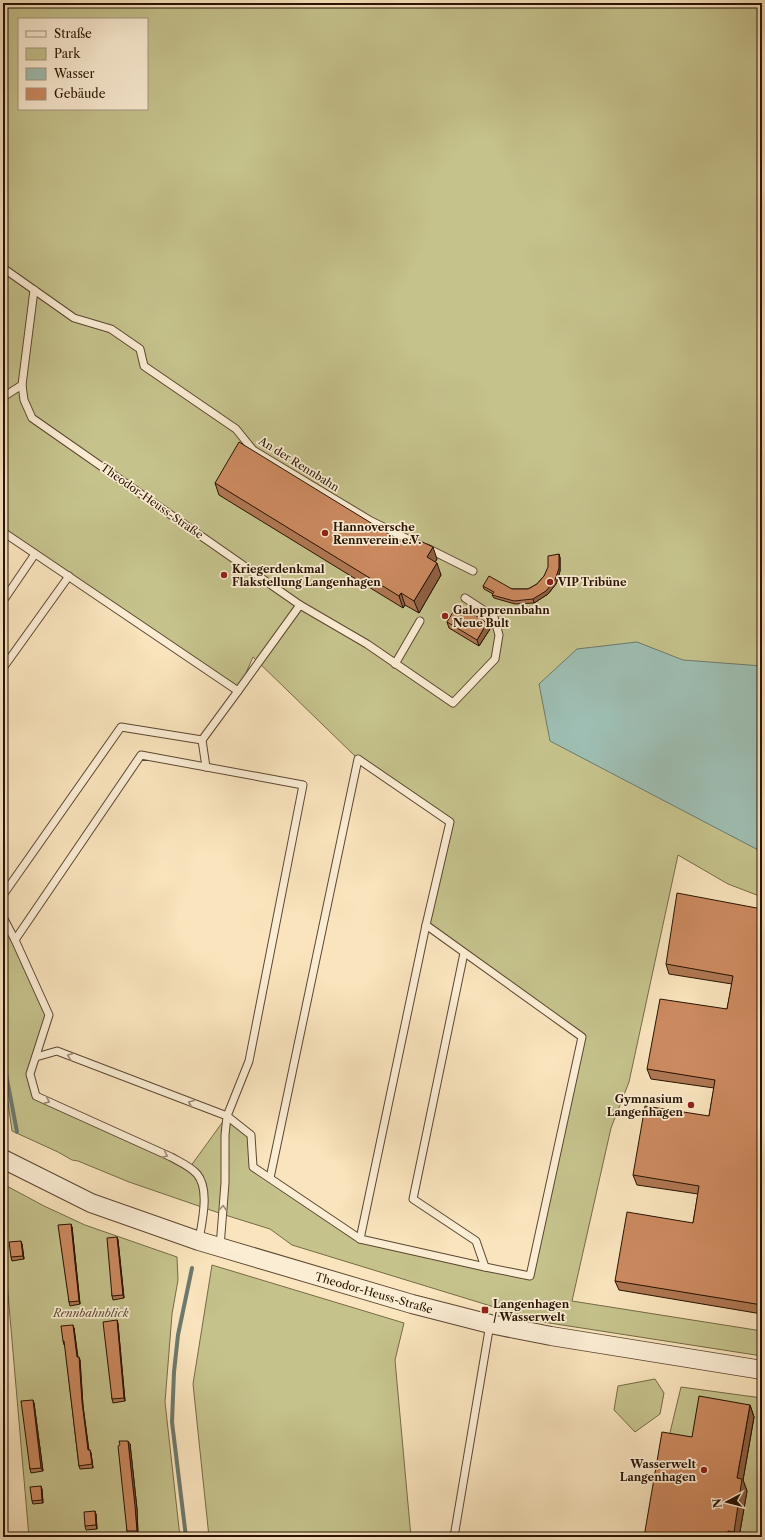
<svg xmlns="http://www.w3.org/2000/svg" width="765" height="1540" font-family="'Libre Caslon Text',serif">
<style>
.green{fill:#c5c28c;stroke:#766a46;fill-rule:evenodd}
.water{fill:#9ebeb3;stroke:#6e796c}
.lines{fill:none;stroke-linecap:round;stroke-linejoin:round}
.stream{stroke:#6e796c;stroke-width:4}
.service-casing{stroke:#5c4630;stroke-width:9}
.tertiary-casing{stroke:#5c4630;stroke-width:20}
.service{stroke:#fbedd4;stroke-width:7}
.tertiary{stroke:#fbedd4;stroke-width:18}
.wall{fill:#af7753;stroke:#271201}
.shaded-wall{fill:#8f6143;stroke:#271201}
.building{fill:#cc8a60;stroke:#271201}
.oneway{stroke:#9c8a75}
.poi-dot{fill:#8f2418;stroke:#fbedd4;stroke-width:1.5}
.labels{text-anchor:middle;stroke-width:3.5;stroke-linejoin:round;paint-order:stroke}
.street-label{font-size:11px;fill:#271201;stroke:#fbedd4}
.poi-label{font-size:11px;font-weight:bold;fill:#271201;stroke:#fbedd4;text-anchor:start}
.park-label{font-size:11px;font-style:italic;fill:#5e5032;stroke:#fbedd4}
</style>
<rect width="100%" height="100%" fill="#f9e4bd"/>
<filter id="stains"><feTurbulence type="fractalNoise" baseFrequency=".005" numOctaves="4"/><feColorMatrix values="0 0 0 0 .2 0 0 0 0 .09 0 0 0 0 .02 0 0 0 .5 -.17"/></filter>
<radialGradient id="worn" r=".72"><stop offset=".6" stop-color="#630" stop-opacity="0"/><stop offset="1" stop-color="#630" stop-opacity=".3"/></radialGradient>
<g class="green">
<path d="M3,3H762V897L728,884L678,855L629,1082L611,1128L572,1301L762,1331V1356L543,1322L292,1245L270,1229L222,1214L129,1182L78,1161L72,1160L58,1152L12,1131L3,1067V917L49,1015L30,1074L36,1096L190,1167L227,1116L251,1135L254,1167L360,1239L530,1276L582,1037L426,925L450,822L358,759L253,657L238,691L3,532ZM19,19H147V109H19Z"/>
<path d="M3,1184L44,1206L85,1225L177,1257L178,1280L172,1314L165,1402L180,1537H29L3,1236Z"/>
<path d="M212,1265L404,1323L395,1360L411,1537H209L193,1384Z"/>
<path d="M655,1379L664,1393L660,1414L635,1432L614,1410L618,1386Z"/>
<path d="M681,1387L762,1398V1537H650L667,1445Z"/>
</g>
<path class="water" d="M637,642L683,660L762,666V852L550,741L539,684L577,649Z"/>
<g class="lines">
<g class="stream">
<path d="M3,1058L17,1132"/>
<path d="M186,1537L172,1422L174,1372L178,1335L192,1268"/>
</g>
<defs>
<g id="service">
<path d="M3,268L74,318L111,329L140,349L144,366L236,429L253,450L371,521L418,544"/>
<path d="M22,385L24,400L32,418L300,605L238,691"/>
<path d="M3,397L22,385L34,290"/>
<path d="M3,532L238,691L202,740L121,727L3,895"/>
<path d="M427,548L473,571"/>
<path d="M3,601L35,554"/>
<path d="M300,605L367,644L453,703L495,659L499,635L494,617L465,598"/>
<path d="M395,664L420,621"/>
<path d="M3,668L69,576"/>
<path d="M202,740L206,767"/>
<path d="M3,917L15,940"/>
<path d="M464,953L413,1199L476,1241L485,1267"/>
<path d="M36,1057L57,1051L227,1116L225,1135V1183L220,1247"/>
<path d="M360,1239L426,925"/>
<path d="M199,1240C202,1222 210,1189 197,1174C190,1166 180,1162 171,1157L36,1096L30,1074L49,1015L15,940L141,755L303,785L249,1061L227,1116L251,1135L253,1167L360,1239L485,1267L530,1276L582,1037L426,925L450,822L358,759L270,1178"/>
<path d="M454,1537L490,1324"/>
</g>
<path id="tertiary" d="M3,1159L91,1203L199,1241L412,1304L490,1324L551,1336L762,1370"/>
</defs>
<use href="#service" class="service-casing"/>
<use href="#tertiary" class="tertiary-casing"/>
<use href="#service" class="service"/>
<use href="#tertiary" class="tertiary"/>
</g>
<g class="wall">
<path d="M215,483L407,545L437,559L435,562L441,575L419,613L405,605L403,608L219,495Z"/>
<path d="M559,554L560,558V571L556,584L548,594L534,603L515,604L494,598L492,595L493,594L484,589L483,586L512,589H528L537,584L544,576Z"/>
<path d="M447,622L490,629L479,646L449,628Z"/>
<path d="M762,909V1314L619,1290L615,1281L693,1223L698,1194L637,1185L633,1175L709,1116L714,1088L651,1079L647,1069L727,1009L732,984L669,974L666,964Z"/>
<path d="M72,1227L80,1304L70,1306L69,1302Z"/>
<path d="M117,1237L118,1240L124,1298L113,1300L112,1296Z"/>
<path d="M22,1244L24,1259L12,1261L11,1257Z"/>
<path d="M117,1320L118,1324L125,1401L113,1403L112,1399Z"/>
<path d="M74,1328L78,1357L80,1360L83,1406L89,1450H90L91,1453L93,1468L80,1469L79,1466L65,1345H64L63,1341Z"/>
<path d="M34,1403L43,1471L31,1473L30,1469Z"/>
<path d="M750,1405L754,1417L743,1480L747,1491L739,1537H644L692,1437Z"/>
<path d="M130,1444L137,1509L138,1534L128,1535L127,1531Z"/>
<path d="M42,1489L43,1503L33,1504L32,1501Z"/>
<path d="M96,1514L97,1529L86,1530L85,1526Z"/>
</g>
<g class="shaded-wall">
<path d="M433,547L437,559L431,569L427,557Z"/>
<path d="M559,554L560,558V571L556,584L548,594L534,603L533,599Z"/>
<path d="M437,563L441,575L419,613L414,601Z"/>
<path d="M401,593L405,605L403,608L399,596Z"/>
<path d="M487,623L490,629L479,646L477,640Z"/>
<path d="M71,1224L72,1227L80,1304L79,1301Z"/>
<path d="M117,1237L118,1240L124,1298L123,1295Z"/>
<path d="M21,1241L22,1244L24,1259L23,1256Z"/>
<path d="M117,1320L118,1324L125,1401L124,1398Z"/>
<path d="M73,1325L74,1328L78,1361L77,1357Z"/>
<path d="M79,1357L80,1360L83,1406L89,1453L88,1450L82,1402Z"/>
<path d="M33,1400L34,1403L43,1471L41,1468Z"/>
<path d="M750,1405L754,1417L743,1480L747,1491L739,1537H735L734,1532L737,1478Z"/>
<path d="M128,1441L130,1444L137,1509L138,1534L137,1531Z"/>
<path d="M90,1450L91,1453L93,1468L92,1464Z"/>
<path d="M41,1486L42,1489L43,1503L42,1500Z"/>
<path d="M95,1511L96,1514L97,1529L96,1525Z"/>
<path d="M728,1531L731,1537H727Z"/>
</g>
<g class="building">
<path d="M239,442L407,545L412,537L433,547L427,557L437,563L414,601L401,593L399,596L215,483Z"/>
<path d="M559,554V568L555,580L546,591L533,599L514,601L492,595L494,592L483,586L489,576L512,589H528L537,584L544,576L548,567V556Z"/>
<path d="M458,604L487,623L477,640L447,622Z"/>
<path d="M677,893L762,909V1305L615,1281L627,1212L693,1223L699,1186L633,1175L645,1106L709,1116L715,1080L647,1069L660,999L727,1009L733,976L666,964Z"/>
<path d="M71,1224L79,1301L69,1302L58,1225Z"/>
<path d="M117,1237L123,1295L112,1296L107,1238Z"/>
<path d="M21,1241L23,1256L11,1257L9,1242Z"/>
<path d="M117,1320L124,1398L112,1399L103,1322Z"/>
<path d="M73,1325L77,1357H79L82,1402L88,1450H90L92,1464L79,1466L64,1341H63L61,1326Z"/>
<path d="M699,1396L750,1405L737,1478L742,1479L734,1532L728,1531L727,1537H644L662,1432L692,1437Z"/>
<path d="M33,1400L41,1468L30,1469L21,1401Z"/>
<path d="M119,1441H128L135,1506L137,1531H127L118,1446L120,1445Z"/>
<path d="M41,1486L42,1500L32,1501L30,1487Z"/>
<path d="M95,1511L96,1525L85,1526L84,1512Z"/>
<path d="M17,1535L18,1537H3V1536Z"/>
</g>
<defs><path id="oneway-chevron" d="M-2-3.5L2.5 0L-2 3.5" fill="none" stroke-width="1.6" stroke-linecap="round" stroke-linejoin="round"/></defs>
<g class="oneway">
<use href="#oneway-chevron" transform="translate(70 1056) rotate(-159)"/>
<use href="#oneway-chevron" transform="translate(47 1101) rotate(24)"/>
<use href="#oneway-chevron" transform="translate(191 1103) rotate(-159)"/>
<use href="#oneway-chevron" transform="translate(165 1155) rotate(24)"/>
<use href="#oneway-chevron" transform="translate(223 1208) rotate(-86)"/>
</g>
<g class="poi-dot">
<circle cx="325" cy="533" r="4"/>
<circle cx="224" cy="575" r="4"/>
<circle cx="550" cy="582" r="4"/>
<circle cx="445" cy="616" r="4"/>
<circle cx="691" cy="1105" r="4"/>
<rect x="481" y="1306" width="8" height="8" rx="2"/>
<circle cx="704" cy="1470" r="4"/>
</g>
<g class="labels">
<g class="street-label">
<text transform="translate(299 464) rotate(32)" y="4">An der Rennbahn</text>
<text transform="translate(152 501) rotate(35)" y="4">Theodor-Heuss-Straße</text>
<text transform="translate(374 1293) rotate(16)" y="4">Theodor-Heuss-Straße</text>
</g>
<g class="poi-label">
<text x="333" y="531">Hannoversche<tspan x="333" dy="13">Rennverein e.V.</tspan></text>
<text x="232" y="573">Kriegerdenkmal<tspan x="232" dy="13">Flakstellung Langenhagen</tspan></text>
<text x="558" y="586">VIP Tribüne</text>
<text x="453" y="614">Galopprennbahn<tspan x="453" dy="13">Neue Bult</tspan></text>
<text x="683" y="1103" text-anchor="end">Gymnasium<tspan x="683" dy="13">Langenhagen</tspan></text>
<text x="493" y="1308">Langenhagen<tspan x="493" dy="13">/ Wasserwelt</tspan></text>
<text x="696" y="1468" text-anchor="end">Wasserwelt<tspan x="696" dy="13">Langenhagen</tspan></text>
</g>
<g class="park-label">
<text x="91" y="1317">Rennbahnblick</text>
</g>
</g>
<rect width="765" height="1540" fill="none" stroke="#f9e4bd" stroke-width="16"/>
<rect x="4" y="4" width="757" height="1532" fill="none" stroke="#271201" stroke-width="2"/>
<rect x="8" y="8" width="749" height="1524" fill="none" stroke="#271201"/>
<rect x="18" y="18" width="130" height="92" fill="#fbedd4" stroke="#a69580"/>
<rect x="26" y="31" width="20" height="6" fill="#fbedd4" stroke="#a69580"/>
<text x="54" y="38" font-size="12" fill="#271201">Straße</text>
<rect x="26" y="48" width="20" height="12" fill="#c5c28c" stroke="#a69580"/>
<text x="54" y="58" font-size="12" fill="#271201">Park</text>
<rect x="26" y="68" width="20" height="12" fill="#9ebeb3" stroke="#a69580"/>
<text x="54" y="78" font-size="12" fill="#271201">Wasser</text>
<rect x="26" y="88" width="20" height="12" fill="#cc8a60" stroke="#a69580"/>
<text x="54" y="98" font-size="12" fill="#271201">Gebäude</text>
<g transform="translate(727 1502) rotate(263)" stroke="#fbedd4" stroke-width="3" paint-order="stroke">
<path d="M0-3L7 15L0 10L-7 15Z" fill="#271201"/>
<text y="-6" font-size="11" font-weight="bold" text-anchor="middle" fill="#271201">N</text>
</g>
<rect width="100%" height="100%" filter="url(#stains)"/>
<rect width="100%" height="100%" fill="url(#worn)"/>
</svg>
